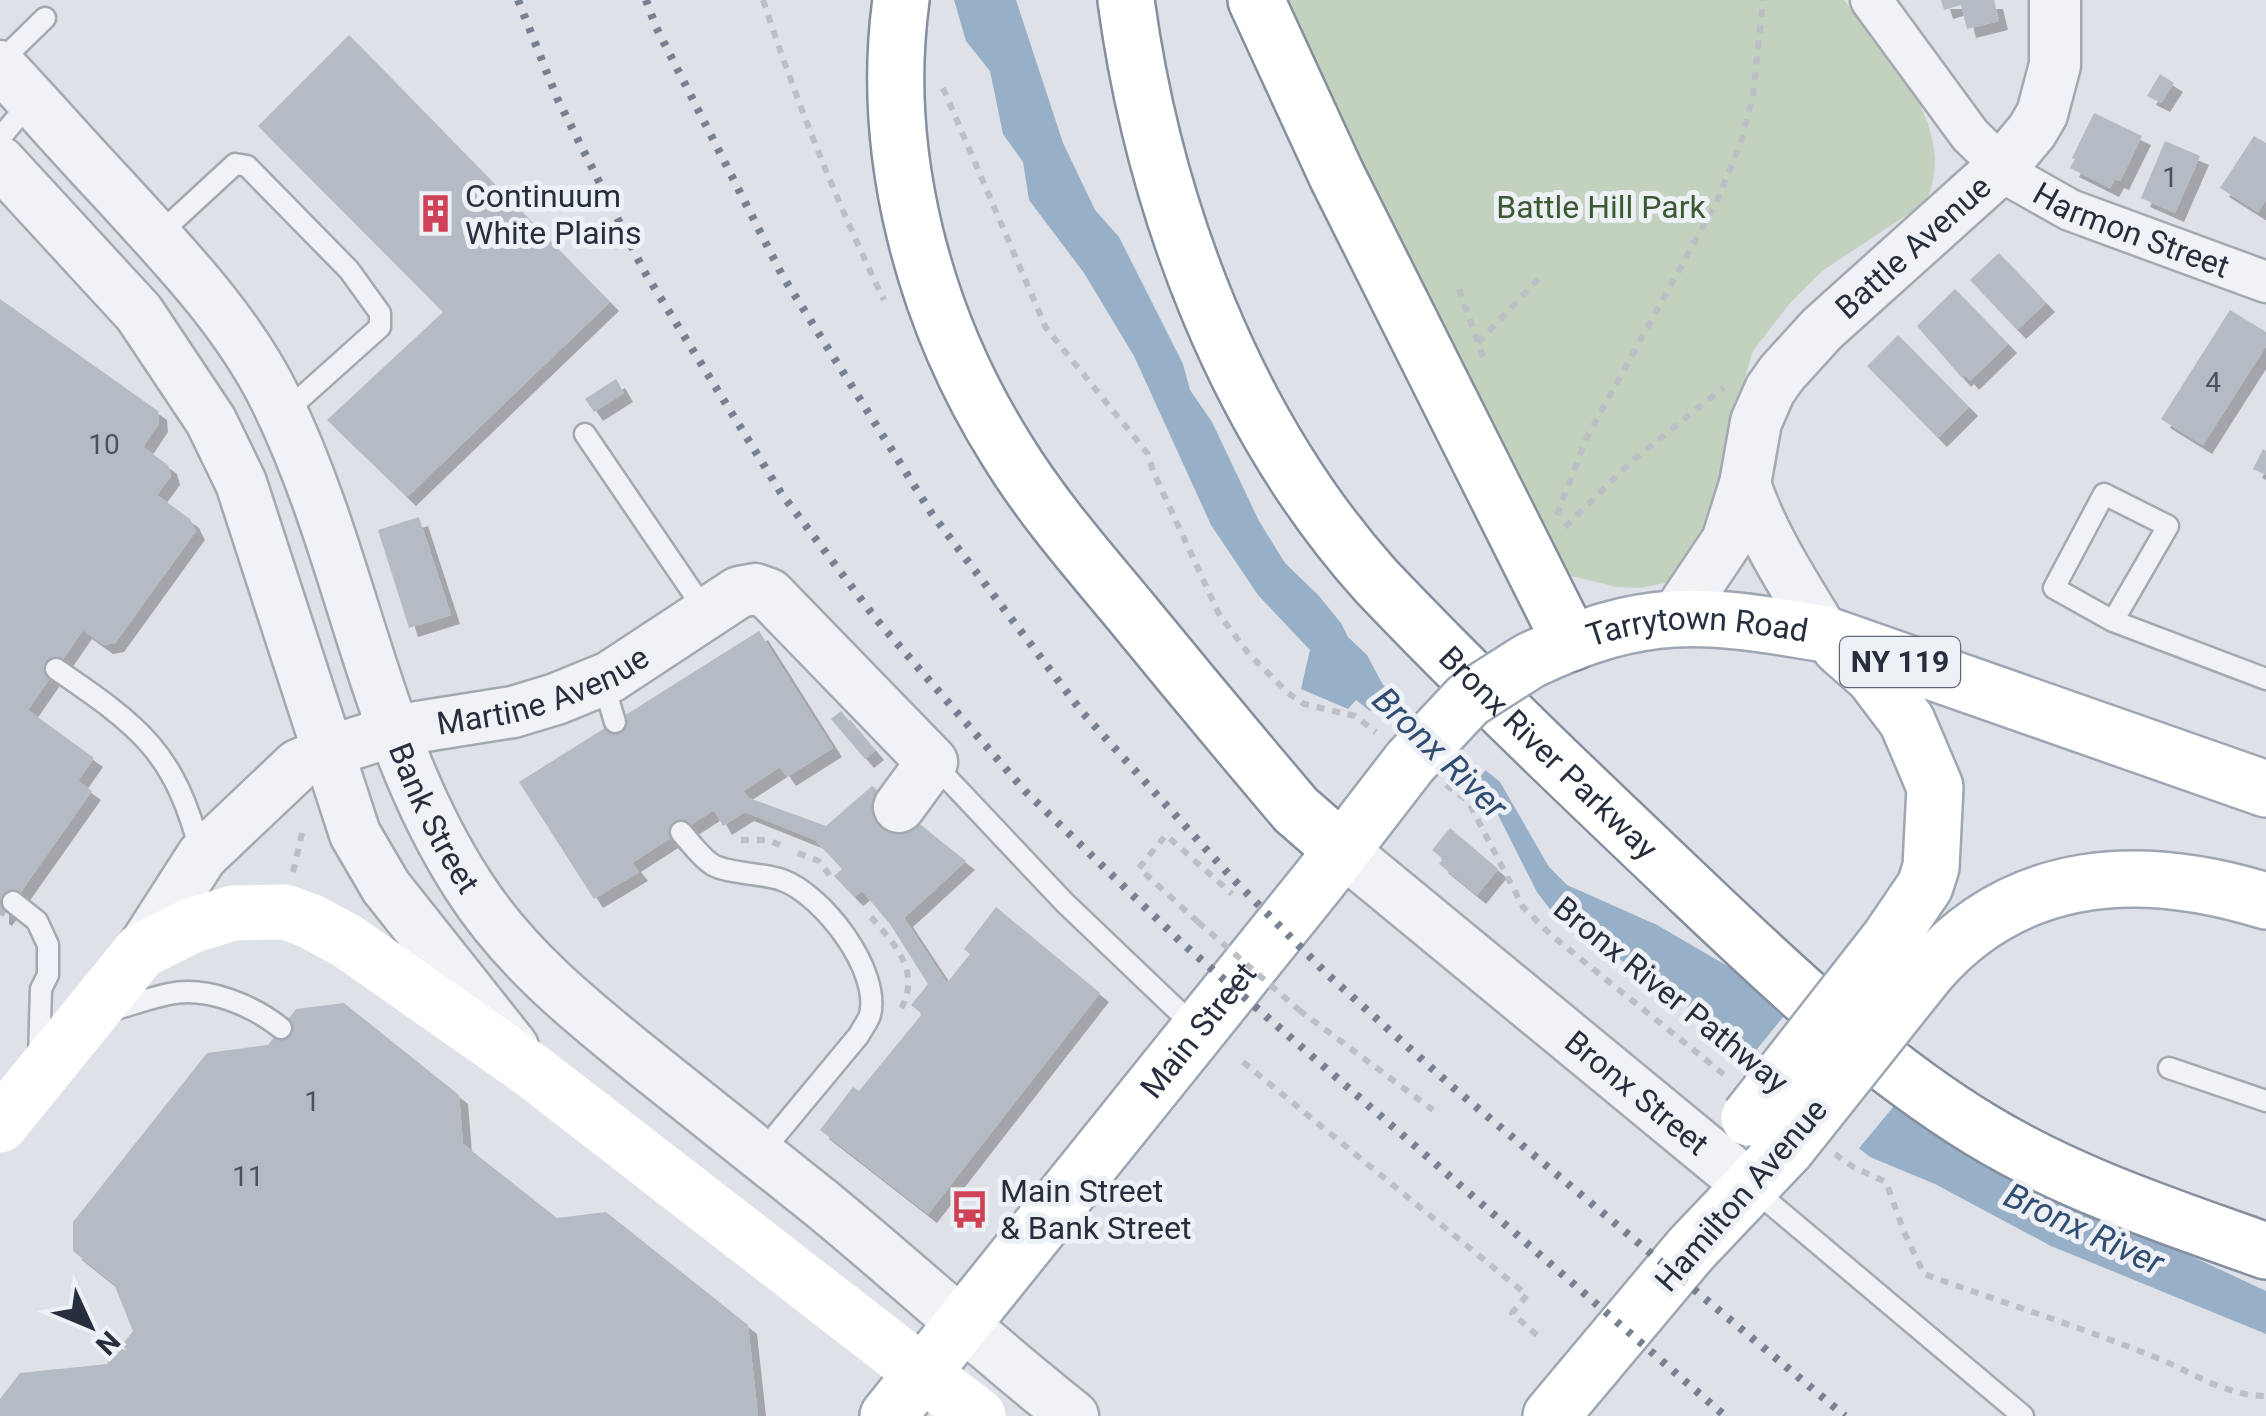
<svg xmlns="http://www.w3.org/2000/svg" width="2266" height="1416" font-family="Roboto,sans-serif">
<style>
.green{fill:#c3d1bf}
.water{fill:#98afc8}
.pier{fill:#dee1e7}
.building{fill:#b5bbc4;filter:url(#shadow)}
.lines{fill:none;stroke-linecap:round;stroke-linejoin:round}
.service-casing{stroke:#a3a8b1;stroke-width:25}
.minor-casing{stroke:#a3a8b1;stroke-width:45}
.tertiary-casing{stroke:#a3a8b1;stroke-width:55}
.primary-casing{stroke:#9da6b3;stroke-width:60}
.trunk-casing{stroke:#858f9e;stroke-width:60}
.path{stroke:#bcbfc6;stroke-width:6;stroke-dasharray:8 8;stroke-linecap:butt}
.service{stroke:#f0f2f6;stroke-width:20}
.minor{stroke:#f0f2f6;stroke-width:40}
.tertiary{stroke:#f0f2f6;stroke-width:50}
.secondary{stroke:#fff;stroke-width:55}
.primary{stroke:#fff;stroke-width:55}
.trunk{stroke:#fff;stroke-width:55}
.rail{stroke:#778191;stroke-width:8;stroke-dasharray:5 10;stroke-linecap:butt}
.primary-bridge-casing{stroke:#9da6b3;stroke-width:60;stroke-linecap:butt}
.path-bridge{stroke:#bcbfc6;stroke-width:6;stroke-dasharray:8 8;stroke-linecap:butt}
.primary-bridge{stroke:#fff;stroke-width:55}
.labels{text-anchor:middle;stroke-width:10;stroke-linejoin:round;paint-order:stroke}
.number-label{font-size:28px;fill:#4a5260}
.shield{fill:#edf0f5;stroke:#626975;stroke-width:2.5}
.shield-label{font-size:30px;font-weight:bold;fill:#272f3e}
.poi-label{font-size:32px;fill:#272f3e;stroke:#edf0f5;text-anchor:start}
.park-label{font-size:32px;fill:#3b5a34;stroke:#edf0f5}
.street-label{font-size:32px;fill:#272f3e;stroke:#edf0f5}
.water-label{font-size:35px;font-style:italic;fill:#314e72;stroke:#edf0f5}
</style>
<defs>
<filter id="shadow"><feDropShadow dx="9" dy="9" stdDeviation="0" flood-color="#0004"/></filter>
</defs>
<rect width="100%" height="100%" fill="#dee1e7"/>
<path class="green" d="M1272,0H1844C1886,54 1962,129 1925,203L1822,271L1790,303L1753,351L1735,411L1712,540L1675,581L1640,588L1617,587L1571,576L1544,556Z"/>
<path class="water" d="M954,0H1016L1063,143L1095,210L1119,237L1183,364L1190,390L1212,422L1259,521L1285,563L1318,595L1341,623L1348,637L1367,655L1383,685L1500,782L1549,867L1567,885L1657,925L1736,971L1788,1009L2131,1228L2266,1291V1334L2051,1246L1935,1184L1870,1157L1748,1061L1737,1041L1552,912L1537,892L1497,813L1356,700L1348,709L1301,689L1310,650L1258,595L1211,525L1134,356L1084,273L1029,200L1023,162L1003,134L990,71L966,41Z"/>
<g class="pier">
<path d="M1391,686L1489,766L1466,794L1367,715Z"/>
<path d="M1792,1006L1903,1095L1856,1152L1745,1064Z"/>
</g>
<g class="building">
<path d="M1941,0H1994L1999,21L1967,29L1961,5L1944,10Z"/>
<path d="M349,35L610,302L407,497L327,420L443,312L258,126Z"/>
<path d="M2160,74L2174,83L2161,103L2147,96Z"/>
<path d="M2094,113L2142,136L2120,181L2115,179L2110,188L2070,168L2075,159L2072,158Z"/>
<path d="M2254,136L2266,143V200L2258,212L2220,188Z"/>
<path d="M2165,141L2200,156L2175,213L2141,198Z"/>
<path d="M1999,253L2046,303L2017,330L1970,280Z"/>
<path d="M1955,289L2008,344L1970,381L1965,375L1962,378L1917,326Z"/>
<path d="M0,299L158,411L159,423L143,447L168,465L171,476L157,495L190,519L196,531L115,643L104,645L83,630L28,710L94,758L78,781L92,791L3,917L0,915Z"/>
<path d="M2230,310L2266,332V346L2203,445L2161,419Z"/>
<path d="M1898,335L1969,407L1938,438L1867,366Z"/>
<path d="M616,379L624,393L594,412L585,399Z"/>
<path d="M2263,449L2266,451V475L2253,469Z"/>
<path d="M419,517L451,615L409,628L378,530Z"/>
<path d="M759,631L833,748L787,777L780,767L743,791L749,798L826,826L872,786L966,861L904,918L947,983L970,954L964,949L996,907L1100,993L928,1214L820,1130L853,1087L859,1091L922,1014L911,1005L928,984L890,924L862,891L854,897L834,876L842,869L815,840L745,812L723,826L714,810L632,863L639,872L594,899L519,782Z"/>
<path d="M841,711L875,751L865,759L831,719Z"/>
<path d="M1450,828L1498,869L1477,895L1439,864L1443,859L1432,850Z"/>
<path d="M344,1003L459,1095L463,1144L557,1218L606,1212L748,1325L758,1416H0V1399L20,1373L107,1364L133,1331L114,1284L73,1251V1222L207,1053L268,1045L296,1009Z"/>
</g>
<g class="lines">
<defs>
<g id="service">
<path d="M0,62L45,18"/>
<path d="M0,138L31,101"/>
<path d="M157,236L235,164L247,166L349,270L380,313V327L284,413"/>
<path d="M585,434L706,612"/>
<path d="M2113,621L2168,526L2104,494L2054,588L2113,621L2266,679"/>
<path d="M56,669C141,727 175,752 201,854"/>
<path d="M603,682L615,722"/>
<path d="M932,762L1065,903L1196,1028"/>
<path d="M681,832C690,842 701,858 713,865C729,874 763,873 782,880C822,894 881,970 870,1015C868,1021 862,1029 859,1035L761,1153"/>
<path d="M13,902L37,921L48,945V975L41,989L39,1059"/>
<path d="M108,1011C128,1006 149,998 169,994C207,986 252,1005 281,1028"/>
<path d="M2169,1068L2266,1101"/>
<path d="M1752,1188L2023,1416"/>
</g>
<g id="minor">
<path id="s1" d="M1871,0L1970,135L2015,179L2070,210L2266,282"/>
</g>
<g id="tertiary">
<path id="s2" d="M0,66C39,107 75,149 114,190C173,255 237,320 276,400C353,557 372,737 468,885C515,959 582,1012 649,1066C707,1112 765,1158 822,1204C907,1274 987,1348 1073,1416"/>
<path d="M0,162L139,313L211,421L241,483L355,834L386,887L513,1047"/>
<path d="M1745,484C1763,538 1795,586 1824,634"/>
<path id="s3" d="M1676,617L1727,541L1745,484L1756,422L1770,390L1782,373L1822,329L2001,168L2032,131L2042,114L2055,65V0"/>
<path id="s4" d="M1342,850L1751,1187"/>
<path id="s5" d="M141,951L202,856L298,765L327,752L393,731L513,712L556,699L610,677L739,592L755,589L769,594L932,762L899,807"/>
</g>
<g id="primary">
<path d="M1840,647L1873,676L1907,721L1935,787L1931,867L1925,886L1889,939"/>
<path id="s6" d="M1529,661C1644,606 1703,613 1824,634L2266,789"/>
<path d="M1928,971C2018,867 2143,863 2266,901"/>
<path id="s7" d="M888,1416L1319,880L1410,762"/>
<path d="M1551,1416L1691,1249L1787,1148"/>
</g>
<g id="trunk">
<path d="M901,0C880,154 924,318 1006,449C1042,508 1087,559 1131,612C1185,678 1240,744 1296,810L1342,850"/>
<path id="s8" d="M1126,0C1154,207 1235,424 1376,581C1473,683 1576,781 1678,878C1773,968 1869,1062 1981,1130C2070,1184 2168,1216 2266,1251"/>
<path d="M1256,0L1337,176L1571,643"/>
</g>
</defs>
<use href="#service" class="service-casing"/>
<use href="#minor" class="minor-casing"/>
<use href="#tertiary" class="tertiary-casing"/>
<use href="#primary" class="primary-casing"/>
<use href="#trunk" class="trunk-casing"/>
<g class="path">
<path d="M763,0C797,103 837,203 884,300"/>
<path d="M943,88L1046,328L1148,454L1153,471L1219,614L1248,653L1288,693L1304,704L1355,716L1376,732"/>
<path d="M1459,289L1484,360"/>
<path d="M1478,343L1543,274"/>
<path d="M1557,515L1586,439L1717,201L1742,139L1753,95L1763,0"/>
<path d="M1565,527L1632,461L1724,387"/>
<path d="M1446,785L1468,801L1523,907L1551,935L1727,1077"/>
<path d="M741,840H768L787,848"/>
<path d="M798,853L819,861L831,877"/>
<path d="M293,872L303,829"/>
<path d="M871,917C898,948 923,974 898,1014"/>
<path d="M1198,922L1139,868L1166,835L1232,894"/>
<path d="M1299,1010L1433,1110"/>
<path d="M1243,1062L1527,1295L1512,1313L1539,1337"/>
<path d="M1835,1154L1853,1167L1886,1182L1904,1232L1924,1274C2001,1302 2081,1327 2157,1358C2194,1373 2226,1396 2266,1396"/>
</g>
<use href="#service" class="service"/>
<use href="#minor" class="minor"/>
<use href="#tertiary" class="tertiary"/>
<path class="secondary" d="M0,1125L141,951L191,926L233,913L285,912L310,921L347,941L531,1070L978,1416"/>
<use href="#primary" class="primary"/>
<use href="#trunk" class="trunk"/>
<g class="rail">
<path d="M518,0L557,98L644,271L781,493L876,619L1025,791L1182,943L1725,1416"/>
<path d="M646,0L656,27L782,275L932,514L1082,712L1233,879L1328,975L1456,1090L1845,1416"/>
</g>
<defs>
<g id="primary-bridge">
<path d="M1410,762L1468,700L1526,663"/>
<path d="M1749,1118L1889,939"/>
<path d="M1787,1148L1928,971"/>
</g>
</defs>
<use href="#primary-bridge" class="primary-bridge-casing"/>
<path class="path-bridge" d="M1198,922L1299,1010"/>
<use href="#primary-bridge" class="primary-bridge"/>
</g>
<defs>
<symbol id="building-bare" viewBox="-9 -9 18 18"><path d="M-4-6H4V6H1V3H-1V6H-4ZM-2.5-4.3h1.7v1.8h-1.7ZM.8-4.3h1.7v1.8H.8ZM-2.5-1h1.7V.8h-1.7ZM.8-1h1.7V.8H.8Z" fill="#ce4156" stroke="#edf0f5" stroke-width="2.5" paint-order="stroke"/></symbol>
<symbol id="bus-bare" viewBox="-9 -9 18 18"><path d="M-5-6H5V4H4V6H2V4H-2V6H-4V4H-5ZM-3.5-4V0h7V-4ZM-3.5 1.2v1.5H-2V1.2ZM2 1.2v1.5H3.5V1.2Z" fill="#ce4156" stroke="#edf0f5" stroke-width="2.5" paint-order="stroke"/></symbol>
</defs>
<g fill-rule="evenodd">
<use href="#building-bare" x="408" y="186" width="55" height="55"/>
<use href="#bus-bare" x="942" y="1182" width="55" height="55"/>
</g>
<g class="labels">
<g class="number-label">
<text x="2170" y="187">1</text>
<text x="2213" y="392">4</text>
<text x="104" y="454">10</text>
<text x="312" y="1111">1</text>
<text x="248" y="1186">11</text>
</g>
<rect class="shield" x="1840" y="637" width="120" height="50" rx="8"/>
<g class="shield-label">
<text x="1900" y="672">NY 119</text>
</g>
<g class="poi-label">
<text x="465" y="207">Continuum<tspan x="465" dy="37">White Plains</tspan></text>
<text x="1000" y="1202">Main Street<tspan x="1000" dy="37">&amp; Bank Street</tspan></text>
</g>
<g class="park-label">
<text x="1601" y="218">Battle Hill Park</text>
</g>
<g class="street-label">
<text dy="11" stroke="none"><textPath href="#s1" startOffset="358">Harmon Street</textPath></text>
<text dy="11" stroke="none"><textPath href="#s3" startOffset="452">Battle Avenue</textPath></text>
<text dy="11" stroke="none"><textPath href="#s6" startOffset="175">Tarrytown Road</textPath></text>
<text dy="11" stroke="none"><textPath href="#s5" startOffset="502">Martine Avenue</textPath></text>
<text dy="11" stroke="none"><textPath href="#s8" startOffset="885">Bronx River Parkway</textPath></text>
<text dy="11" stroke="none"><textPath href="#s2" startOffset="882">Bank Street</textPath></text>
<text transform="translate(1671 995) rotate(39)" y="11">Bronx River Pathway</text>
<text dy="11" stroke="none"><textPath href="#s7" startOffset="495">Main Street</textPath></text>
<text dy="11" stroke="none"><textPath href="#s4" startOffset="382">Bronx Street</textPath></text>
<text transform="translate(1741 1195) rotate(-49)" y="11">Hamilton Avenue</text>
</g>
<g class="water-label">
<text transform="translate(1440 753) rotate(44)" y="12">Bronx River</text>
<text transform="translate(2084 1229) rotate(25)" y="12">Bronx River</text>
</g>
</g>
<g transform="translate(90 1326) rotate(134)" stroke="#edf0f5" stroke-width="8" paint-order="stroke">
<path d="M0-8L18 38L0 25L-18 38Z" fill="#272f3e"/>
<text y="-15" font-size="28" font-weight="bold" text-anchor="middle" fill="#272f3e">N</text>
</g>
</svg>
